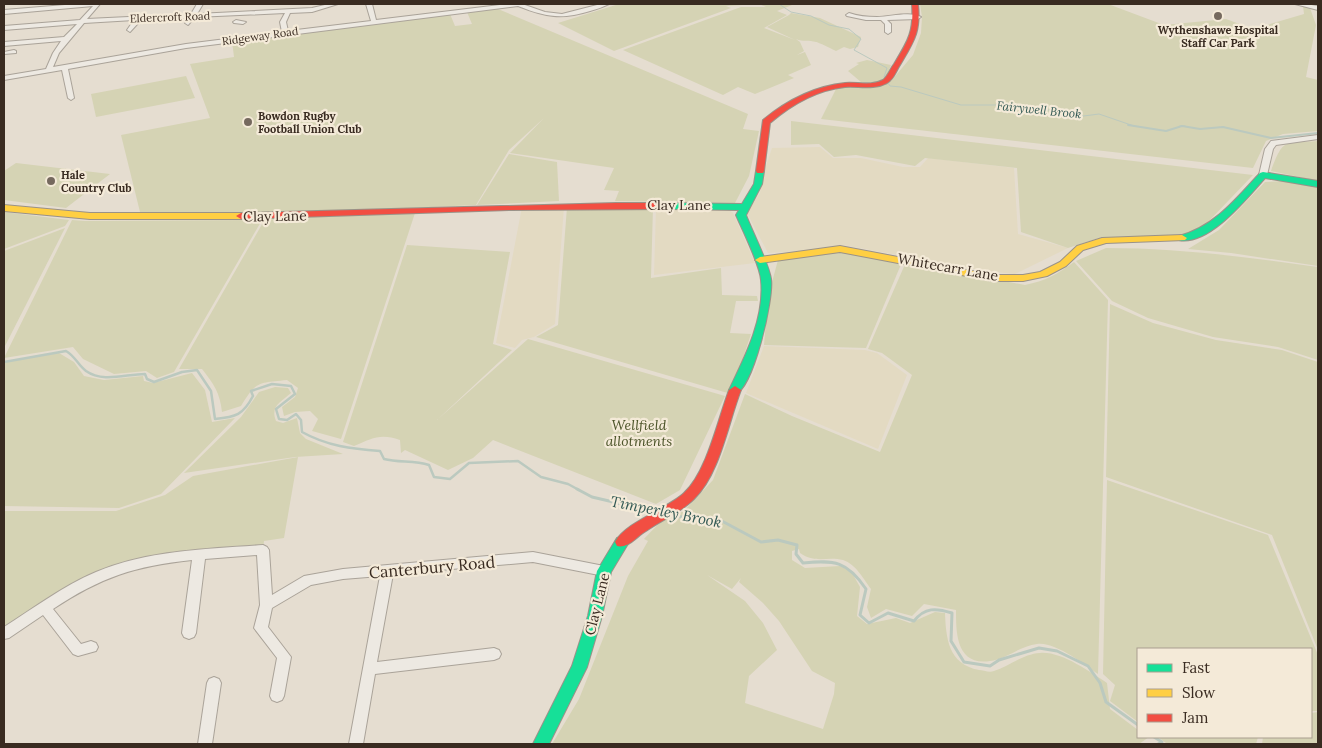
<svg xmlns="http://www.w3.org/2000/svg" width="1322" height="748" font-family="Lora,serif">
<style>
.farmland{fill:#e3dac2}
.green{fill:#d5d3b4;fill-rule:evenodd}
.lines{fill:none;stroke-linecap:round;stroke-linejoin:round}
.stream-far3{stroke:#bbc9bf;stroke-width:1}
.stream-far2{stroke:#bbc9bf;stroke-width:2}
.stream-far1{stroke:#bbc9bf;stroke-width:2.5}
.stream{stroke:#bbc9bf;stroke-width:3}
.street-casing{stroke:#aaa399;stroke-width:2}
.fast-casing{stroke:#9a9288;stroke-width:2}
.slow-casing{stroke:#9a9288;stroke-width:2}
.jam-casing{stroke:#9a9288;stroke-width:2}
.street{fill:#ede9e2;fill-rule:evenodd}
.fast{fill:#16e098;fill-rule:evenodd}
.slow{fill:#ffcf43;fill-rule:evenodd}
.jam{fill:#f24e42;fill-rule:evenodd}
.poi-dot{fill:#75695e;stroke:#f4ead8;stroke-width:2}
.labels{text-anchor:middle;stroke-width:4.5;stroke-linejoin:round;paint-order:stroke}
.far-street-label{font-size:11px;fill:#392b21;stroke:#f4ead8}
.far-poi-label{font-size:11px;font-weight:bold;fill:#392b21;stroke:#f4ead8;text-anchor:start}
.far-water-label{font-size:12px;font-style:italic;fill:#315853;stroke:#f4ead8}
.street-label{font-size:14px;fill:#392b21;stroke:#f4ead8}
.park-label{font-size:14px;font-style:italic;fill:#4c5429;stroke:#f4ead8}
.water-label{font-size:15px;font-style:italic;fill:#315853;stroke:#f4ead8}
.near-street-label{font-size:16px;fill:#392b21;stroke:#f4ead8}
</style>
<rect width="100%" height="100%" fill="#e5ddd0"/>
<g class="farmland">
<path d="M820,147L833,158H861L903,167H920L928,158L1014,168L1018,234L1068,248L1015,274L985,271L843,245L805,251L768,253L747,213L760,193L763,175L772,148Z"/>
<path d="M522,207H564L555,324L534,337L522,340L515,348L496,343Z"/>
<path d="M656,208L728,209L733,213L755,263L654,275Z"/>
<path d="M764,346L865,350L877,353L907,375L878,449L746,393Z"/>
</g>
<g class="green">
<path d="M619,4H790L792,5L777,11L787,15L764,28L795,40L767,27L789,15L791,13L820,18L861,37L858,47L850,49L844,47L836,51C832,49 818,42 816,42C809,40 803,42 796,39L800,42L804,51L797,55L805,52L811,65L788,75L794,78L755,94L738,87L723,95L623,50L741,7H766L759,4L726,6L731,8L614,51L558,23Z"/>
<path d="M920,4H1108L1164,25L1226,19L1253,29L1304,14L1303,6L1310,8L1316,25L1306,77L1318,80V131L1283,134L1266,141L1253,168L821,119L837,87L873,86L891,81L913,55L921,33L922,17Z"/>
<path d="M498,9L748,114L743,129L759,131L749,176L735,203L615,201L619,191L604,190L614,168L510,153L544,118L509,150L476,205L322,212H140L121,135L210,118L190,64L234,57L232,41L450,14L455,26L472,24L467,12Z"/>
<path d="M867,60L891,65L886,78L875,82H861L848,71L859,64L856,63Z"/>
<path d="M186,76L195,98L96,117L91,94Z"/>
<path d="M791,121L1253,175L1207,223L1189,233L1155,238L1102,237L1068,248L1021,232L1017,168L925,158L915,166L856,155L834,157L819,144L791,145Z"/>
<path d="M1318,141V181L1271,171C1284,137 1283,144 1318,141Z"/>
<path d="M509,154L557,162L559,201L477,205Z"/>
<path d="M16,163L110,174L66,208L4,200V171Z"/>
<path d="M1285,181L1318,186V266L1231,253L1188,249L1219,230L1265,182Z"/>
<path d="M567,207H653L651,278L721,268L722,295L757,296L758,301H736L730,333L751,334L731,394L536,337L558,325Z"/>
<path d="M4,212L69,220L65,226L4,249Z"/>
<path d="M415,213L341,439L312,431L318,419L310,411L295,412L284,416L282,407L295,397L298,388L287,380C258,383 256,381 241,406L222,412C220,393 214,384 202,369H179L265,219Z"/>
<path d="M72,220L85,221L262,220L174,372L157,378L146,371L114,374L83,359L73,347L4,358Z"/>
<path d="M65,228L4,348V251Z"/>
<path d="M407,245L510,252L493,344L512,350L437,420L528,339L725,396L680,490L656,504L493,440L473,458L448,470L405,450L401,453L400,440C381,433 372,438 354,446L343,442Z"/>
<path d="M1106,248C1178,248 1247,257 1318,267V360L1278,347L1213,337L1148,318L1112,301L1076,261Z"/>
<path d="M837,251L902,262L866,348L764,345L768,297L778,260Z"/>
<path d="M906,262L1025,285C1045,281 1058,274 1074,262L1108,300L1098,674C1084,664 1054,641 1037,644C1020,646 1006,659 990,661C956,666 956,633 956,610L924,604L912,616L886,609L871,618L867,607L871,589C864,580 856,564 843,560C827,556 816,564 800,553L799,549L792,551V560L805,568L840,566L851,571L860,587L857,616L867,624L896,618L910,623L935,612L945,613C946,638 948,664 979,670C983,670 989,673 994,671C1009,666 1023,654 1040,653C1061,651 1090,672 1107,683L1110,709L1138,730V737H1149L1139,744H552L579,699L628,576L648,541L644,539C654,529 668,512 683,512L713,480L745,394L792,416L880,452L912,375L882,353L868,349ZM707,575L732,589L741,578L739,582L763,603L779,621L812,671L835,683L834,694L823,729L745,703L749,676L777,650L763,623L745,601Z"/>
<path d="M1110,304L1153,323L1216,340L1282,350L1318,362V650L1272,535L1106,477Z"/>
<path d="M59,353L74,362L84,376L104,380L143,376L144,381L153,383L192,373L205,390L212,422L235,418L161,494L119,508L4,506V362Z"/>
<path d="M275,387L288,388L291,393C281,402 270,406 276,421L283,423L297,418L300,433L306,439L343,454L295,457L184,473L241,417L259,392Z"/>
<path d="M298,457L284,538L264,541L263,550L115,570L4,633V511H116L165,495L193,476Z"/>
<path d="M1107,480L1268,535L1318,655V711H1311V649H1138V722L1110,701L1115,685L1103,674Z"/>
<path d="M1318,712V744H1262L1263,737H1311V713Z"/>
<path d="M1158,737H1258L1256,744H1164L1166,743Z"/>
</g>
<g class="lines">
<g class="stream-far3">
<path d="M779,4L791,12L811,16L829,25L849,29L861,39L854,50L887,68L884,77L890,86L901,87L961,105H1010L1028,110H1054L1076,117L1099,114L1134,126"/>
<path d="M1180,126H1185"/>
</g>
<path class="stream-far2" d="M1128,125L1166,131L1182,126L1200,129L1223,127L1271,138L1318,133"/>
<path class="stream-far1" d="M4,362L66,351C75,356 78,365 86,371C103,383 126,374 145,374L147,379L154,382L182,372L197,370L211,391L215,419C236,417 243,415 253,396L251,391L272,384L291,386L295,394L276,409L279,419L287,420L296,414L301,420L302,432C327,446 352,449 380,451L384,459C399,463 414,460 429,465L434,477L450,479L469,463L518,461L541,477L568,484L579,490"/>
<g class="stream">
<path d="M577,489L592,497L656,512"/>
<path d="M671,516L720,520L761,542L778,540L797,545L796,554L803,563C835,560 847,561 866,589L860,615L869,623L888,613L914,621C925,607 936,608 952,613L951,641L964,662L990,666L999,660L1039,648L1057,651L1088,666L1100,683L1106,702L1138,725"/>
<path d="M1154,737L1162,742L1158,744"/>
</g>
<defs>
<g id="street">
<path d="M77,4H100L87,19L191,14L197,4H203L197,14L312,8L329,4H338L312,12L290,13L286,22L288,31L371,21L366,4H372L376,20L508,4H522L545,12L562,14L601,4H609C603,7 597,9 590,11C561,20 546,17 518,6L186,48L68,69L74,98L71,100L68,98L62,70L4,80V76L46,69L53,53L61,41L4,46V42L64,37L77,24L4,30V26L80,20L93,6L4,14V10ZM285,13L280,22L282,32L186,44L53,67L59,53L84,23L134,20L127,30L130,32L141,20L189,18L185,23L188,25L195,17Z"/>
<path d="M1295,4H1305L1318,6V10Z"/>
<path d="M849,13C858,16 867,17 877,17C890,17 910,11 921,17L918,19L887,20L891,24V32L888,34L885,32V24L881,20H866L847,16L846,15Z"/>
<path d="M236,20L246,22L243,24L234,23L233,22Z"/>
<path d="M14,50L16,51V53L4,54V52Z"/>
<path d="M1318,135V139L1276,145L1273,149L1267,175L1266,177H1260L1259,175L1265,149L1271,141Z"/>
<path d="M263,545L267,547L269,550L272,595L304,576L343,569L533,552L604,566L608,568L610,571L608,574L604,576L533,562L393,574L377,662L494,648L499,650L501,654L499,658L494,660L375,674L363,744H349L380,576L343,579L311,585L272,608L268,627L291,657L284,696L282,700L277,702L272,700L270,696L277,658L254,628L260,605L257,555L205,559L196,633L194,637L189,639L184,637L182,633L192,560C135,566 101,577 53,609L81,644L91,641L96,643L98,647L96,651L78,656L73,654L43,615L9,638L4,639V627C34,608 63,586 96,572C148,550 208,549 263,545Z"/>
<path d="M214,677L219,679L221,683L212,744H198L207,683L209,679Z"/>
</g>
<g id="fast">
<path d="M760,168L764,171L762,184L746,215C752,231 769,264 771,279C774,299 753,389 735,394L729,390C745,357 765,318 761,280C760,265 743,231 736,215L739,210L670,209L666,206L670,203L742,204L754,184L756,171Z"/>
<path d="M1263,172L1318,181V187L1265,178C1247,198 1209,246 1179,240V236C1214,227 1236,199 1260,173Z"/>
<path d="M622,537L627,538L629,542L611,572L602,616L587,667L549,744H533L572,666L588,616L597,571L617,538Z"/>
</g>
<g id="slow">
<path d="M4,205L90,213H241L246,216L241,219H90L4,211Z"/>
<path d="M1182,235L1187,238L1185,240L1106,243L1083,250L1066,266L1047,276L1023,281H993L840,252L760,263L755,260L760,257L840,246L993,275H1023L1040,272L1060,262L1077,246L1102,238Z"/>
</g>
<g id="jam">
<path d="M912,4H918C921,32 914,41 900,65C896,71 894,79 887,83C874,90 859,86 845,87C817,90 791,105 770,123L764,171L763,173H757L756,171L763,120C786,101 815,86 845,83C857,82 872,86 883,80C888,76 890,69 894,64C908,41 914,32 912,4Z"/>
<path d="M616,203H670L674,206L670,209L509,210L241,219L236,216L241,213Z"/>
<path d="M735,386L741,390C728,423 720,474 694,499C681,512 662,520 646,531C637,536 628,549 617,546L615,542C626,522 667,509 684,493C707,472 718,419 729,390Z"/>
</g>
</defs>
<use href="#street" class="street-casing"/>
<use href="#fast" class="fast-casing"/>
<use href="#slow" class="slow-casing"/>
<use href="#jam" class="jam-casing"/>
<use href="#street" class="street"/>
<use href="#fast" class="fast"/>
<use href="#slow" class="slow"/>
<use href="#jam" class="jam"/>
</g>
<g class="poi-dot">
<circle cx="1218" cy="16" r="5"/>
<circle cx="248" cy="122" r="5"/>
<circle cx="51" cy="181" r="5"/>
</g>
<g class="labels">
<g class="far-street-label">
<text transform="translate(170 17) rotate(-2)" y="4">Eldercroft Road</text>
<text transform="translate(260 36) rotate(-8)" y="4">Ridgeway Road</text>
</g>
<g class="far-poi-label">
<text x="1218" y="34" text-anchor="middle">Wythenshawe Hospital<tspan x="1218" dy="13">Staff Car Park</tspan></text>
<text x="258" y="120">Bowdon Rugby<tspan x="258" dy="13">Football Union Club</tspan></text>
<text x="61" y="179">Hale<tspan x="61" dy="13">Country Club</tspan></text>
</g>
<g class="far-water-label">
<text transform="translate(1039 110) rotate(6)" y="4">Fairywell Brook</text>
</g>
<g class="street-label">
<text x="679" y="210">Clay Lane</text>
<text transform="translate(275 216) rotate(-1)" y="5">Clay Lane</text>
<text transform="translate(948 267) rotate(10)" y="5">Whitecarr Lane</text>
<text transform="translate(597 604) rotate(-76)" y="5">Clay Lane</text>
</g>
<g class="park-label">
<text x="639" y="430">Wellfield<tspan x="639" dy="16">allotments</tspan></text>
</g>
<g class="water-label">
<text transform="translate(666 512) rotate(11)" y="5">Timperley Brook</text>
</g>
<g class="near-street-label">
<text transform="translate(432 567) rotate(-5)" y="6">Canterbury Road</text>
</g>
</g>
<rect width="1322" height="748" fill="none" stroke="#392b21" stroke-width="10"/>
<rect x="1137" y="648" width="175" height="90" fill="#f4ead8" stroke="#a99e8f"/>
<rect x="1147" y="664" width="25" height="8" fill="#16e098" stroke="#a99e8f"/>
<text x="1182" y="673" font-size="15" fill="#392b21">Fast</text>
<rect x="1147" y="689" width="25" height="8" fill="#ffcf43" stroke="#a99e8f"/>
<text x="1182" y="698" font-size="15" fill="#392b21">Slow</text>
<rect x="1147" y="714" width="25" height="8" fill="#f24e42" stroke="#a99e8f"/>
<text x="1182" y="723" font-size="15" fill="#392b21">Jam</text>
</svg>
